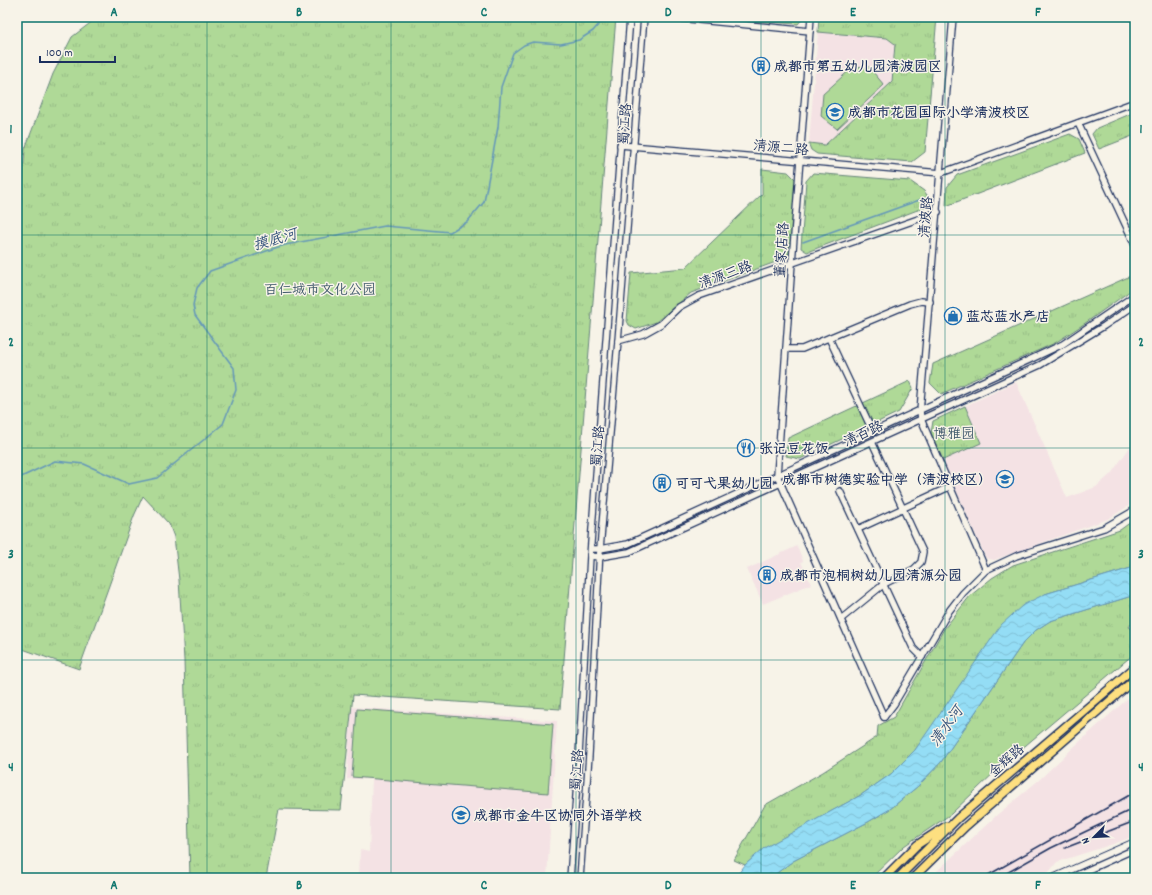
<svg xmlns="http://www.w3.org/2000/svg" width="1152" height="895" font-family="Dekko,'LXGW WenKai TC',sans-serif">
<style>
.built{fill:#f4e2e4}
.grass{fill:url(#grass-tufts);stroke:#65847a}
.pitch{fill:#afd997;stroke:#65847a}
.water{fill:url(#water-waves);stroke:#6497b9}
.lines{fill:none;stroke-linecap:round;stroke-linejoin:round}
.stream{stroke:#6497b9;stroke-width:1.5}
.minor-casing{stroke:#1b2f5e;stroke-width:8}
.major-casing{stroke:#1b2f5e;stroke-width:10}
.minor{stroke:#f7f3e8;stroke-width:5.5}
.major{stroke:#fddf80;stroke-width:7}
.tram{stroke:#1b2f5e;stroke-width:1}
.rail{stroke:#1b2f5e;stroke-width:1.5}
.grid{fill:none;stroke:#0f766e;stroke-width:1;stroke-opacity:0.55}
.labels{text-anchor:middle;stroke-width:3;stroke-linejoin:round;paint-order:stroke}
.poi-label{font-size:14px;font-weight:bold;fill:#1b2f5e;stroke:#f7f3e8;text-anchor:start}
.street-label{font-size:14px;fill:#1b2f5e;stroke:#f7f3e8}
.park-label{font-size:14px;fill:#405a6c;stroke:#f7f3e8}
.water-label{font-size:15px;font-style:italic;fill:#33527c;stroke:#f7f3e8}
.neatline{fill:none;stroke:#0f766e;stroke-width:1.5}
.grid-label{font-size:13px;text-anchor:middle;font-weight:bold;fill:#0f766e}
</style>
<defs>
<pattern id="grass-tufts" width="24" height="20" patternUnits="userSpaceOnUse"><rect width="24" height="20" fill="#afd997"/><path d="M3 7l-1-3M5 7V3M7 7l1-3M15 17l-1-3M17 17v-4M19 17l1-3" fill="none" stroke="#96bb85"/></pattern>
<pattern id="water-waves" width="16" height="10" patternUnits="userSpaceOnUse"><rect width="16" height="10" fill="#94ddf5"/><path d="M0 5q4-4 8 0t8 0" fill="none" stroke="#7fbed4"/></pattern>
</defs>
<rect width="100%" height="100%" fill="#f7f3e8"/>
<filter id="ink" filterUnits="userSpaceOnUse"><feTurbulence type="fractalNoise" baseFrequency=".025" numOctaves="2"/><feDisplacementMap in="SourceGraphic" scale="8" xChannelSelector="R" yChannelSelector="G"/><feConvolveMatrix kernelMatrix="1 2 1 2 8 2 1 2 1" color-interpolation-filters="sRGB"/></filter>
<g filter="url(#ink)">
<g class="built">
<path d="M818,32L887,38L895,44L892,82L825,145L809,143Z"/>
<path d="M1016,382L1067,498L1096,487L1111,474L1135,440V502L1108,519L994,560L986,558L943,460L981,443L965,406Z"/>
<path d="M797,546L803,561L801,562L811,584L763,604L747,569Z"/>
<path d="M1135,692V836L1113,844L1057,862L1044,878H940L936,872L998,814L1039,780L1077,744Z"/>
<path d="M351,707L557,721L547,878H359L360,850L369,852L372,779H347Z"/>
</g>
<g class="grass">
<path d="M98,17H616L560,709L353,695L341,810L279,809L266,878H190L184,660L179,580L174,537L169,524L143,496L134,516L79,669L17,647V259L25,149L53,74L72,37Z"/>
<path d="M753,17H804L798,24L752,21Z"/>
<path d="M819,17H937L925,152L912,162L817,154L811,150L809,145V143L825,145L892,82L895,44L887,38L818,32Z"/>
<path d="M1135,112V135L1099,149L1092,134L1097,128Z"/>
<path d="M1070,134L1079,139L1085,153L946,206L947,187L957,175Z"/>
<path d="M762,169L788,172L796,180L790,252L784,259L691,293L656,322L636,329L629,325L627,321L631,273L685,268L762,194Z"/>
<path d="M813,173L910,181L924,191L930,199L928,206L807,252L801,248L806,181Z"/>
<path d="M1135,274L1134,288L1084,324L1055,343L941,394L930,383L933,364Z"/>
<path d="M910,381L913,388L899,412L800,459L786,456L788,438Z"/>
<path d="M965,406L981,443L943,460L931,433L933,421Z"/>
<path d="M1135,519V565L1131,568L1045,594L915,750L891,774L861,795L765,848L745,865L734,860L765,805L823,772L877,737L878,726L894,717L944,629L970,596L992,578L1013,565L1120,530Z"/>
<path d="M1135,595V619L1129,627L1135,631V653L1000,767L951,814L904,846L871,878H770L793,861L868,822L890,809L918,786L941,762L1023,643L1036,630L1050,621Z"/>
</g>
<g class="pitch">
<path d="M868,66L884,85L837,129L821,116L823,94L853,67Z"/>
<path d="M357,709L553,724L548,793L352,777Z"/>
</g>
<path class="water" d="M1135,565V595L1050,621L1036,630L1023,643L941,762L918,786L890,809L868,822L793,861L770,878H735L745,865L764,848L861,795L891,774L915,750L1001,625L1023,605L1045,594L1131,568Z"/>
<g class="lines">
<g class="stream">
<path d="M803,242L925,198"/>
<path d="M17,479L55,461L84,464L129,484L157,478L223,424L236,390L234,368L195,315L193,305L197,288L210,271L275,248L285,245L385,226L450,232L467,222L484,202L498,127L501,87L513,53L524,45L533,42L561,44L579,40L593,31L605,17"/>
</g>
<defs>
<g id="minor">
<path d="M668,17L810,31"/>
<path d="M811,17L792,263L777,475L884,717"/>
<path d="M953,17L920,411L921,419L986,570"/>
<path d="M1132,17L1135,18"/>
<path d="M1078,123L1135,245"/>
<path d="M620,145L941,173L1135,102"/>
<path d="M829,338L873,432"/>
<path d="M618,341L643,334L661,324L679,307L699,296L938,212"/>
<path d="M786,349H802L910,304L921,301L930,302"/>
<path d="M840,491L913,648L922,657"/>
<path d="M858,529L949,487"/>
<path d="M591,549H600L628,544L1029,360L1063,344L1135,295"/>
<path d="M590,556L600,557L629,552L1040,365L1104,326L1135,305"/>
<path d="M841,619L884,584L914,569L921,562L923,552L872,442"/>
<path d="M884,717L894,704L949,611L963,593L986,570L1016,556L1104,528L1130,513L1135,509"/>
<path d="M570,878L579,755L590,556L630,17"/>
<path d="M580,878L589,755L600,549L618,341L644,17"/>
<path d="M1070,878L1135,849"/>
</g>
<g id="major">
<path d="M884,878L917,845L946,826"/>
<path d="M898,878L958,818L1135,667"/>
<path d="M913,878L966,826L1135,679"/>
</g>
</defs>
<use href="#minor" class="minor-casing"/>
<use href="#major" class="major-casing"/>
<use href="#minor" class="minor"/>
<use href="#major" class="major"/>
<path class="tram" d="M1044,878L1135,838"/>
<g class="rail">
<path d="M1065,848L1135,821"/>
<path d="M983,878L1135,792"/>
<path d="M998,878L1051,848L1135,808"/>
<path d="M1020,878L1036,874"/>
</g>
</g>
</g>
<path class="grid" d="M207,17V878M391,17V878M576,17V878M761,17V878M945,17V878M17,235H1135M17,448H1135M17,660H1135"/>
<defs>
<symbol id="building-ring" viewBox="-11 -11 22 22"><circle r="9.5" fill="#f7f3e8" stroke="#1f6fb2" stroke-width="1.5"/><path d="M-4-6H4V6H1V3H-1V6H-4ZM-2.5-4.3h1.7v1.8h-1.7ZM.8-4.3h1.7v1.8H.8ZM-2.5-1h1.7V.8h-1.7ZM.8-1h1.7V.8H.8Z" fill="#1f6fb2"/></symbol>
<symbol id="school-ring" viewBox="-11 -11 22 22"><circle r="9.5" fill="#f7f3e8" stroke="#1f6fb2" stroke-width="1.5"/><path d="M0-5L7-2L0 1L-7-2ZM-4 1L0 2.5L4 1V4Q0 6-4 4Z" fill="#1f6fb2"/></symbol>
<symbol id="shop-ring" viewBox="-11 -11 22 22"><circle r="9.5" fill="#f7f3e8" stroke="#1f6fb2" stroke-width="1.5"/><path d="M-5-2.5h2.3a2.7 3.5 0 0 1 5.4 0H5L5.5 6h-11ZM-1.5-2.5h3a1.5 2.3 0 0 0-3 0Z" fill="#1f6fb2"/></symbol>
<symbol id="restaurant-ring" viewBox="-11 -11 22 22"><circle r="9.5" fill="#f7f3e8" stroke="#1f6fb2" stroke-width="1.5"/><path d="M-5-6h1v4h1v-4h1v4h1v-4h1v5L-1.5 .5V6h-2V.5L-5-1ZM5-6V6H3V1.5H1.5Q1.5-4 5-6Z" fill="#1f6fb2"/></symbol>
</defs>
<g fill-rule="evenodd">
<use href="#building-ring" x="751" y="56" width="20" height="20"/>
<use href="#school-ring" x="825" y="102" width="20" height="20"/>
<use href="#shop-ring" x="943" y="306" width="20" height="20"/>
<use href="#restaurant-ring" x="736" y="438" width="20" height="20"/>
<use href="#school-ring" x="995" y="469" width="20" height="20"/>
<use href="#building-ring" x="652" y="473" width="20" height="20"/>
<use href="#building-ring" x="757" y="565" width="20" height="20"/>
<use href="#school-ring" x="451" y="805" width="20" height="20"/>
</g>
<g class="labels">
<g class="poi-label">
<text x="774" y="71">成都市第五幼儿园清波园区</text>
<text x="848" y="117">成都市花园国际小学清波校区</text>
<text x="966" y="321">蓝芯蓝水产店</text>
<text x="759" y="453">张记豆花饭</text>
<text x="992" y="484" text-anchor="end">成都市树德实验中学（清波校区）</text>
<text x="675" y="488">可可弋果幼儿园</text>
<text x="780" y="580">成都市泡桐树幼儿园清源分园</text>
<text x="474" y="820">成都市金牛区协同外语学校</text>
</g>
<g class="street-label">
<text transform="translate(624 124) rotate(-86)" y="5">蜀江路</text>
<text transform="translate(781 147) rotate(5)" y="5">清源二路</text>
<text transform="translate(925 217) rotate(-85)" y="5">清波路</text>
<text transform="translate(781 250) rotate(-86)" y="5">董家店路</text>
<text transform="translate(725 274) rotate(-20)" y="5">清源三路</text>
<text transform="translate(863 433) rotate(-25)" y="5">清百路</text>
<text transform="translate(597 446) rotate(-85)" y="5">蜀江路</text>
<text transform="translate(1006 760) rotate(-41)" y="5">金辉路</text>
<text transform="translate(576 770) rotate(-86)" y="5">蜀江路</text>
</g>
<g class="park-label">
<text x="320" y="294">百仁城市文化公园</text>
<text x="954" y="438">博雅园</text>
</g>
<g class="water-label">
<text transform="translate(275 239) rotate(-16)" y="5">摸底河</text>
<text transform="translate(946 726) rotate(-54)" y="5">清水河</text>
</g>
</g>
<rect width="1152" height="895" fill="none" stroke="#f7f3e8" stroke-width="44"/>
<g transform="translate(1094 837) rotate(246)" stroke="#f7f3e8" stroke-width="3" paint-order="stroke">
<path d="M0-3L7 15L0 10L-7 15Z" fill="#1b2f5e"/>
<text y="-6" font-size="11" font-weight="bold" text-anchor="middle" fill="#1b2f5e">N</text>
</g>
<path d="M40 56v6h75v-6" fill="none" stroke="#1b2f5e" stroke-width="2"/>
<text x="46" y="56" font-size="12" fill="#1b2f5e" stroke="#f7f3e8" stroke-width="3" paint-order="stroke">100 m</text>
<rect x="22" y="22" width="1108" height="851" class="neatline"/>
<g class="grid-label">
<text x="114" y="16">A</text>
<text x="299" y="16">B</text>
<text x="484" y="16">C</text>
<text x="668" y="16">D</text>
<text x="853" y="16">E</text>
<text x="1038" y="16">F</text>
<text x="11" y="133">1</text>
<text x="1141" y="133">1</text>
<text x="11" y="346">2</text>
<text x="1141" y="346">2</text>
<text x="11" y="558">3</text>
<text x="1141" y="558">3</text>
<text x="11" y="771">4</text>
<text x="1141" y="771">4</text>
<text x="114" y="889">A</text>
<text x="299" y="889">B</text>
<text x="484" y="889">C</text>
<text x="668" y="889">D</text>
<text x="853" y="889">E</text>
<text x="1038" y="889">F</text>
</g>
</svg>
